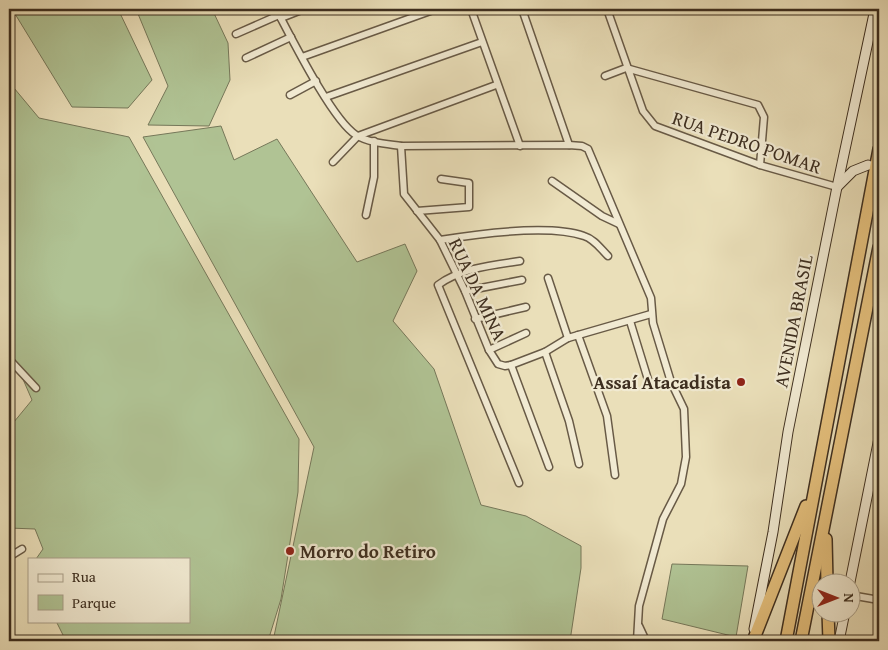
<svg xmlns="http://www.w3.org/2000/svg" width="888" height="650" font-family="'Gentium Book Plus',serif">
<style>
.green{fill:#b0c394;stroke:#76785a}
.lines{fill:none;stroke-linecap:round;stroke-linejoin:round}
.street-casing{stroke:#685a46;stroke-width:9}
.secondary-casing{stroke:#3d2e1f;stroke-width:11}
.highway-casing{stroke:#3d2e1f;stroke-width:14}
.street{stroke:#f1ead2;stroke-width:6}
.secondary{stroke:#f1ead2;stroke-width:9}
.highway{stroke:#e5c07c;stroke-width:11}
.poi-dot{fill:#8f2418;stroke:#f1ead2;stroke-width:2}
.labels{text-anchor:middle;stroke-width:4.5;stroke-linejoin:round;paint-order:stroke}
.street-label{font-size:19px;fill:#3d2e1f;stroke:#f1ead2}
.poi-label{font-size:19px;font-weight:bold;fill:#3d2e1f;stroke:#f1ead2;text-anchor:end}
</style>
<rect width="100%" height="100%" fill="#eadfb9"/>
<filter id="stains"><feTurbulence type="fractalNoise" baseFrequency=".004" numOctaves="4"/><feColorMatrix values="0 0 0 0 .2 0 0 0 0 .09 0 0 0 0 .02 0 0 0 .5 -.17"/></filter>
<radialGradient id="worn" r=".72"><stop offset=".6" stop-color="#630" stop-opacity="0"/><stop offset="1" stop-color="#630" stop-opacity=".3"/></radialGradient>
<g class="green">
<path d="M12,9H118L152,80L128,108L72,107Z"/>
<path d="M136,9H212L228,43L230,80L209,126L148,125L168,86Z"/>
<path d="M9,82L39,118L129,137L299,439L298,492L281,599L268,641H66L56,621H189V559H36L43,549L35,529L9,528V428L32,400L9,347Z"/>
<path d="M221,126L234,160L277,139L357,262L405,244L417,271L393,321L434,369L481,505L526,516L581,546V568L570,641H273L314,447L143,137Z"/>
<path d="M672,564L748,566L736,637L662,619Z"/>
</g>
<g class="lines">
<defs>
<g id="street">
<path d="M276,9C291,37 332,120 356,135C369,143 387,144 401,146L569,145L582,146L588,149L651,298L653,323L671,382L684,409L686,457L681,484L663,519L639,606L637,641"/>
<path d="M471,9L520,146"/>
<path d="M522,9L569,145"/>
<path d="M607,9L643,111L655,126L760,165L837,187"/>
<path d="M281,18L304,9"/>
<path d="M236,34L279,15"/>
<path d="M302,57L436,9"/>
<path d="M246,58L291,37"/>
<path d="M605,76L626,68L758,105L764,117L760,165"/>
<path d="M290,95L316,81"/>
<path d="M326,97L482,42"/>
<path d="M401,146L404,194L440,240L465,291L489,350L498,364L505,366L511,365L545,352L568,338L651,314"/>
<path d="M333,162L358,136L496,85"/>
<path d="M552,181L602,216L619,224"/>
<path d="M417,211L469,207V183L441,179"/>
<path d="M366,215L374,177V141"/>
<path d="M440,240C477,234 549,224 584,236C594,239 600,248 608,256"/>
<path d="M548,278L568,338"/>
<path d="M465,291L522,280"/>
<path d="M475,319L526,307"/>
<path d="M630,321L650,386"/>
<path d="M578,335L607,416L615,475"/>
<path d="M489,350L526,333"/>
<path d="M545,352L569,421L579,464"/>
<path d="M9,359L36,388"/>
<path d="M511,365L549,467"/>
<path d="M519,483L438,285C461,268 493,265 520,261"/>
<path d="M9,557L22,549"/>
<path d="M850,595L879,600"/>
<path d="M639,626L646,641"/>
</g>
<g id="secondary">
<path d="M837,187L853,171L868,165"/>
<path d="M850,582L879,438"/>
<path d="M754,629L773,532L788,432L837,187L875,9"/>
<path d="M839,641L845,612"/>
</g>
<g id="highway">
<path d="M826,539L827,582"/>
<path d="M828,612L829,641"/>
<path d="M753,641L806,506"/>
<path d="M786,641L879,149"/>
<path d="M801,641L879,247"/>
</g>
</defs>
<use href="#street" class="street-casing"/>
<use href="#secondary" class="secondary-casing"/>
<use href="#highway" class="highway-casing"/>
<use href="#street" class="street"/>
<use href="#secondary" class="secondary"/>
<use href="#highway" class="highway"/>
</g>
<g class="poi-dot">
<circle cx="741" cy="382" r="5"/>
<circle cx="290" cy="551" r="5"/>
</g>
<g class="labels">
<g class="street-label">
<text transform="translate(747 142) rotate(19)" y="7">RUA PEDRO POMAR</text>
<text transform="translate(478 289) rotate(65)" y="7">RUA DA MINA</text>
<text transform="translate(793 321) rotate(-79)" y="7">AVENIDA BRASIL</text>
</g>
<g class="poi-label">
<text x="731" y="389">Assaí Atacadista</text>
<text x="300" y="558" text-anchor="start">Morro do Retiro</text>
</g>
</g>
<rect width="888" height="650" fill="none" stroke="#eadfb9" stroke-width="30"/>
<rect x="10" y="10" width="868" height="630" fill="none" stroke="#3d2e1f" stroke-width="2.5"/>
<rect x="15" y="15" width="858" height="620" fill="none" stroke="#3d2e1f"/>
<rect x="28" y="558" width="162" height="65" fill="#f1ead2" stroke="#a99f8a"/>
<rect x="38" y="574" width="25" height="8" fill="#f1ead2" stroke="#a99f8a"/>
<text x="72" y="582" font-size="15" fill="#3d2e1f">Rua</text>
<rect x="38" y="595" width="25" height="15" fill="#b0c394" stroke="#a99f8a"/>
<text x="72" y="608" font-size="15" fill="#3d2e1f">Parque</text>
<g transform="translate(836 598) rotate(90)"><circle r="24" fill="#f1ead2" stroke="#a99f8a"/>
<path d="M0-4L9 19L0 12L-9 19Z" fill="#8f2418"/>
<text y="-8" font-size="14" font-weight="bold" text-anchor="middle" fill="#3d2e1f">N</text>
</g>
<rect width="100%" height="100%" filter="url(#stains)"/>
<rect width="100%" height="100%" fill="url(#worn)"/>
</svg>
